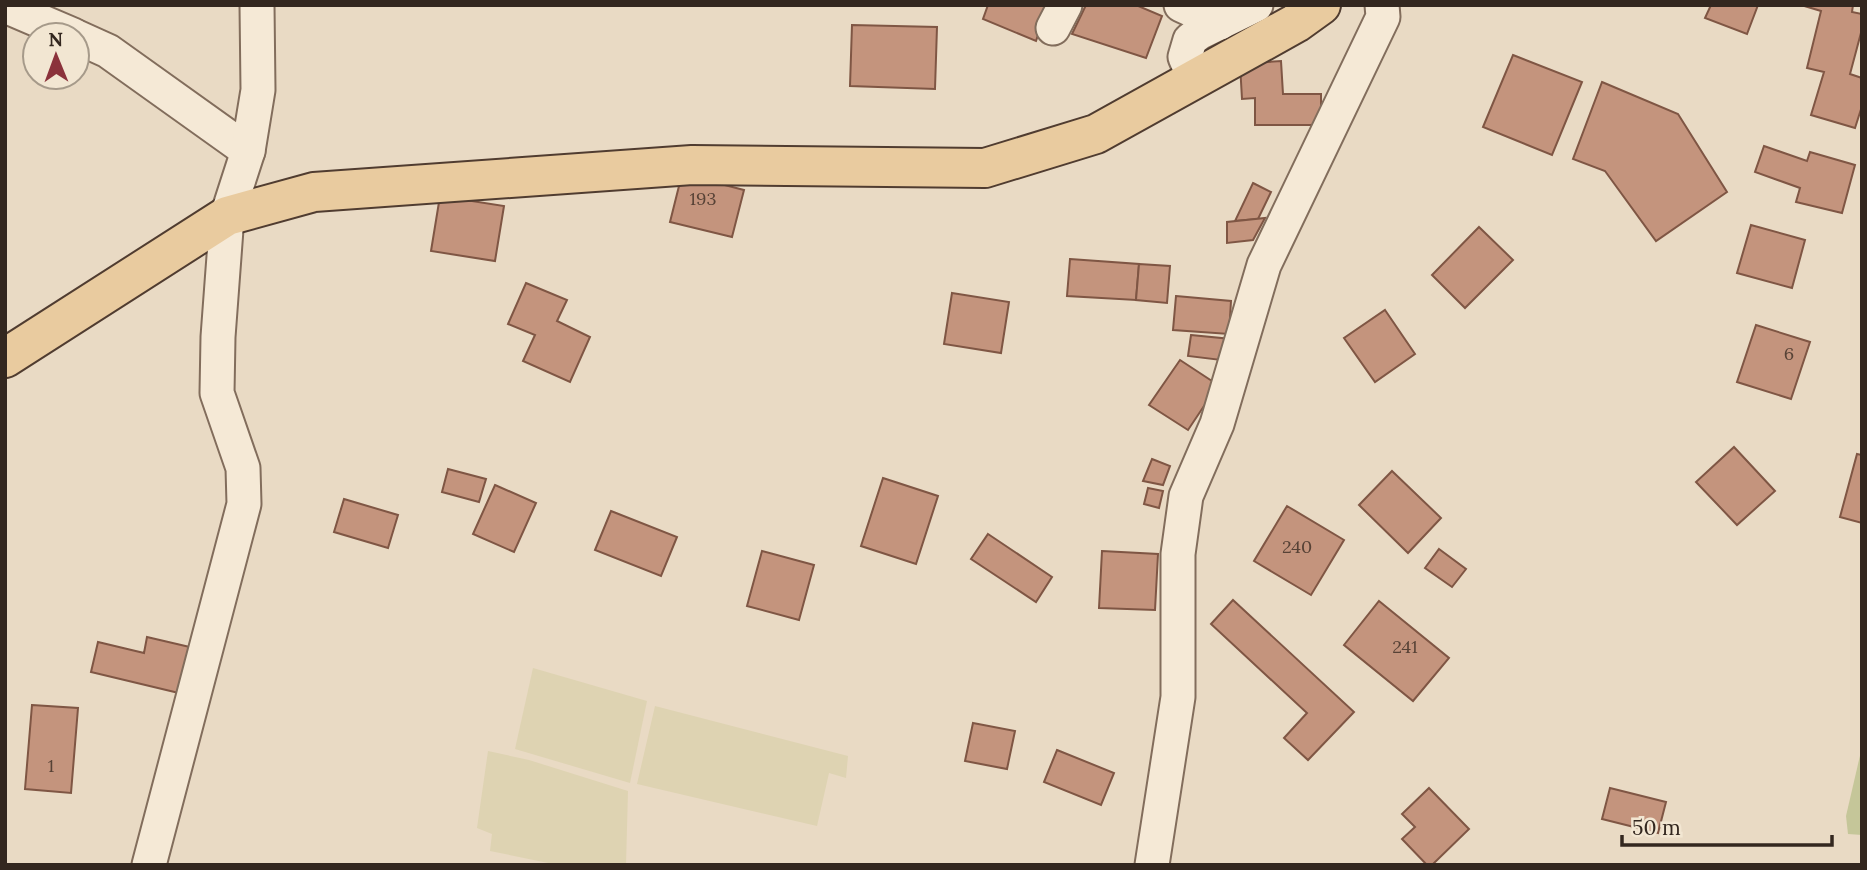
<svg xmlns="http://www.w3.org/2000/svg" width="1867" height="870" font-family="Lora,serif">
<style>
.farmland{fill:#ded3b2}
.green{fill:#c5c699}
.building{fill:#c4947d;stroke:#7f5644;stroke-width:2}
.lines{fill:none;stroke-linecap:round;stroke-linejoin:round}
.minor-casing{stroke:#826d5c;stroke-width:37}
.major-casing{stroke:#503c30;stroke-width:42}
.minor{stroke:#f5e9d6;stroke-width:33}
.major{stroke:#e9cb9f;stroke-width:38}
.labels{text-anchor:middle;stroke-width:7;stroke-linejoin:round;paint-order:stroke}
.number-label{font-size:18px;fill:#574236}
</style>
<rect width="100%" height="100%" fill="#e9dac4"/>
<g class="farmland">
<path d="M533,668L647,701L630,783L515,749Z"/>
<path d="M655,706L848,756L846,778L829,773L817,826L637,784Z"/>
<path d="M488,751L529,760L628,791L626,865H558L490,851L492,834L477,828Z"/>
</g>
<path class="green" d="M1862,747V835L1848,834L1846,816Z"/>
<g class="building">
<path d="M988,5H1048L1036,41L983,19Z"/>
<path d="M1086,5H1136L1162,16L1146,58L1072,34Z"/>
<path d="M1711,5H1758L1747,34L1705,18Z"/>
<path d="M1801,5H1853L1852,12L1862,14V29L1850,74L1862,78V106L1855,128L1811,115L1824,72L1807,68L1821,11Z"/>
<path d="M852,25L937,27L935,89L850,86Z"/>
<path d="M1513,55L1582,82L1552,155L1483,127Z"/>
<path d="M1281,61L1283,94H1321V125H1255V98L1242,99L1240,64Z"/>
<path d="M1602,82L1678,114L1727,192L1656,241L1605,171L1573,159Z"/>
<path d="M1764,146L1807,161L1810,152L1855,165L1842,213L1796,202L1800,188L1755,172Z"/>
<path d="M682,174L744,190L732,237L670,222Z"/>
<path d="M1253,183L1271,192L1258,219L1235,221Z"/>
<path d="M440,196L504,206L495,261L431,251Z"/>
<path d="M1265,218L1253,240L1227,243V222Z"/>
<path d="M1751,225L1805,240L1792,288L1737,273Z"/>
<path d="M1479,227L1513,260L1465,308L1432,275Z"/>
<path d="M1070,259L1139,264L1136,300L1067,296Z"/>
<path d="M1139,264L1170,266L1167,303L1136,300Z"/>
<path d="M526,283L567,300L557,321L590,337L570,382L523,361L535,335L508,324Z"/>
<path d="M952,293L1009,302L1001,353L944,344Z"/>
<path d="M1176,296L1231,301L1229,334L1173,330Z"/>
<path d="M1385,310L1415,354L1375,382L1344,338Z"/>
<path d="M1756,325L1810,342L1791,399L1737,382Z"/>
<path d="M1191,335L1231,339L1229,361L1188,356Z"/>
<path d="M1180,360L1218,385L1188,430L1149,405Z"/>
<path d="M1734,447L1775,491L1737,525L1696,482Z"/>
<path d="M1857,454L1862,455V523L1840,517Z"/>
<path d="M1152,459L1170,466L1163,485L1143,481Z"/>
<path d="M448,469L486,479L479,502L442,492Z"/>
<path d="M1392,471L1441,518L1408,553L1359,505Z"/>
<path d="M883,478L938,496L916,564L861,546Z"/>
<path d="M495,485L536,503L514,552L473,534Z"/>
<path d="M1148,488L1163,491L1159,508L1144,504Z"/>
<path d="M344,499L398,515L388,548L334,532Z"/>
<path d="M1287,506L1344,540L1311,595L1254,561Z"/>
<path d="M611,511L677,537L661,576L595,550Z"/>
<path d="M988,534L1052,577L1036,602L971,559Z"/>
<path d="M1439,549L1466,569L1452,587L1425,568Z"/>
<path d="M762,551L814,565L799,620L747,606Z"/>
<path d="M1102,551L1158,554L1155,610L1099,608Z"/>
<path d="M1233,600L1354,712L1308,760L1284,738L1307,713L1211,624Z"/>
<path d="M1379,601L1449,658L1413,701L1344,645Z"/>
<path d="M147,637L194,648L183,694L91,672L98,642L144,653Z"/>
<path d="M32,705L78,708L71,793L25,789Z"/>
<path d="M973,723L1015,731L1007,769L965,761Z"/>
<path d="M1057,750L1114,773L1101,805L1044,782Z"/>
<path d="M1429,788L1469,829L1432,865H1427L1402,839L1415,827L1402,814Z"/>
<path d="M1610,788L1666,802L1658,833L1602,819Z"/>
</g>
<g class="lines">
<defs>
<g id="minor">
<path d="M1181,5L1220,23"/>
<path d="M5,6L73,35"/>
<path d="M1053,28L1065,5"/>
<path d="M77,37L108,51L248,151"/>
<path d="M1195,80L1185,57L1190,40L1199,33L1256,5"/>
<path d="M149,865L244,504L243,468L217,393L218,337L227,216L248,151L258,90L257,5"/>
<path d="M1152,865L1178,697V554L1186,496L1217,424L1264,265L1383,17L1382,5"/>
</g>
<path id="major" d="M5,358L227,216L314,192L692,165L985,168L1096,134L1296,23L1321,5"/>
</defs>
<use href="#minor" class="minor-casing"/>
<use href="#major" class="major-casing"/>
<use href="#minor" class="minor"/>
<use href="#major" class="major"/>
</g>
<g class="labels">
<g class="number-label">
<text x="703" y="205">193</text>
<text x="1789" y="360">6</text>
<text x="1297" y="553">240</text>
<text x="1405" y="653">241</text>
<text x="51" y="772">1</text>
</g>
</g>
<rect width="1867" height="870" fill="none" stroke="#33271f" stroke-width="14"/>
<g transform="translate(56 56) rotate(359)"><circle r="33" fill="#f2e6d2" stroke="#a69a8a" stroke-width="2"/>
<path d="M0-5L12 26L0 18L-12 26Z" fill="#8b323b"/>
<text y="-10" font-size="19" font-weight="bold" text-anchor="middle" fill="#33271f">N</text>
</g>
<path d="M1622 835v10h210v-10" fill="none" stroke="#33271f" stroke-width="3.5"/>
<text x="1632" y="835" font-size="21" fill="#33271f" stroke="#f2e6d2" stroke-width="5" paint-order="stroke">50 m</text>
</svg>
